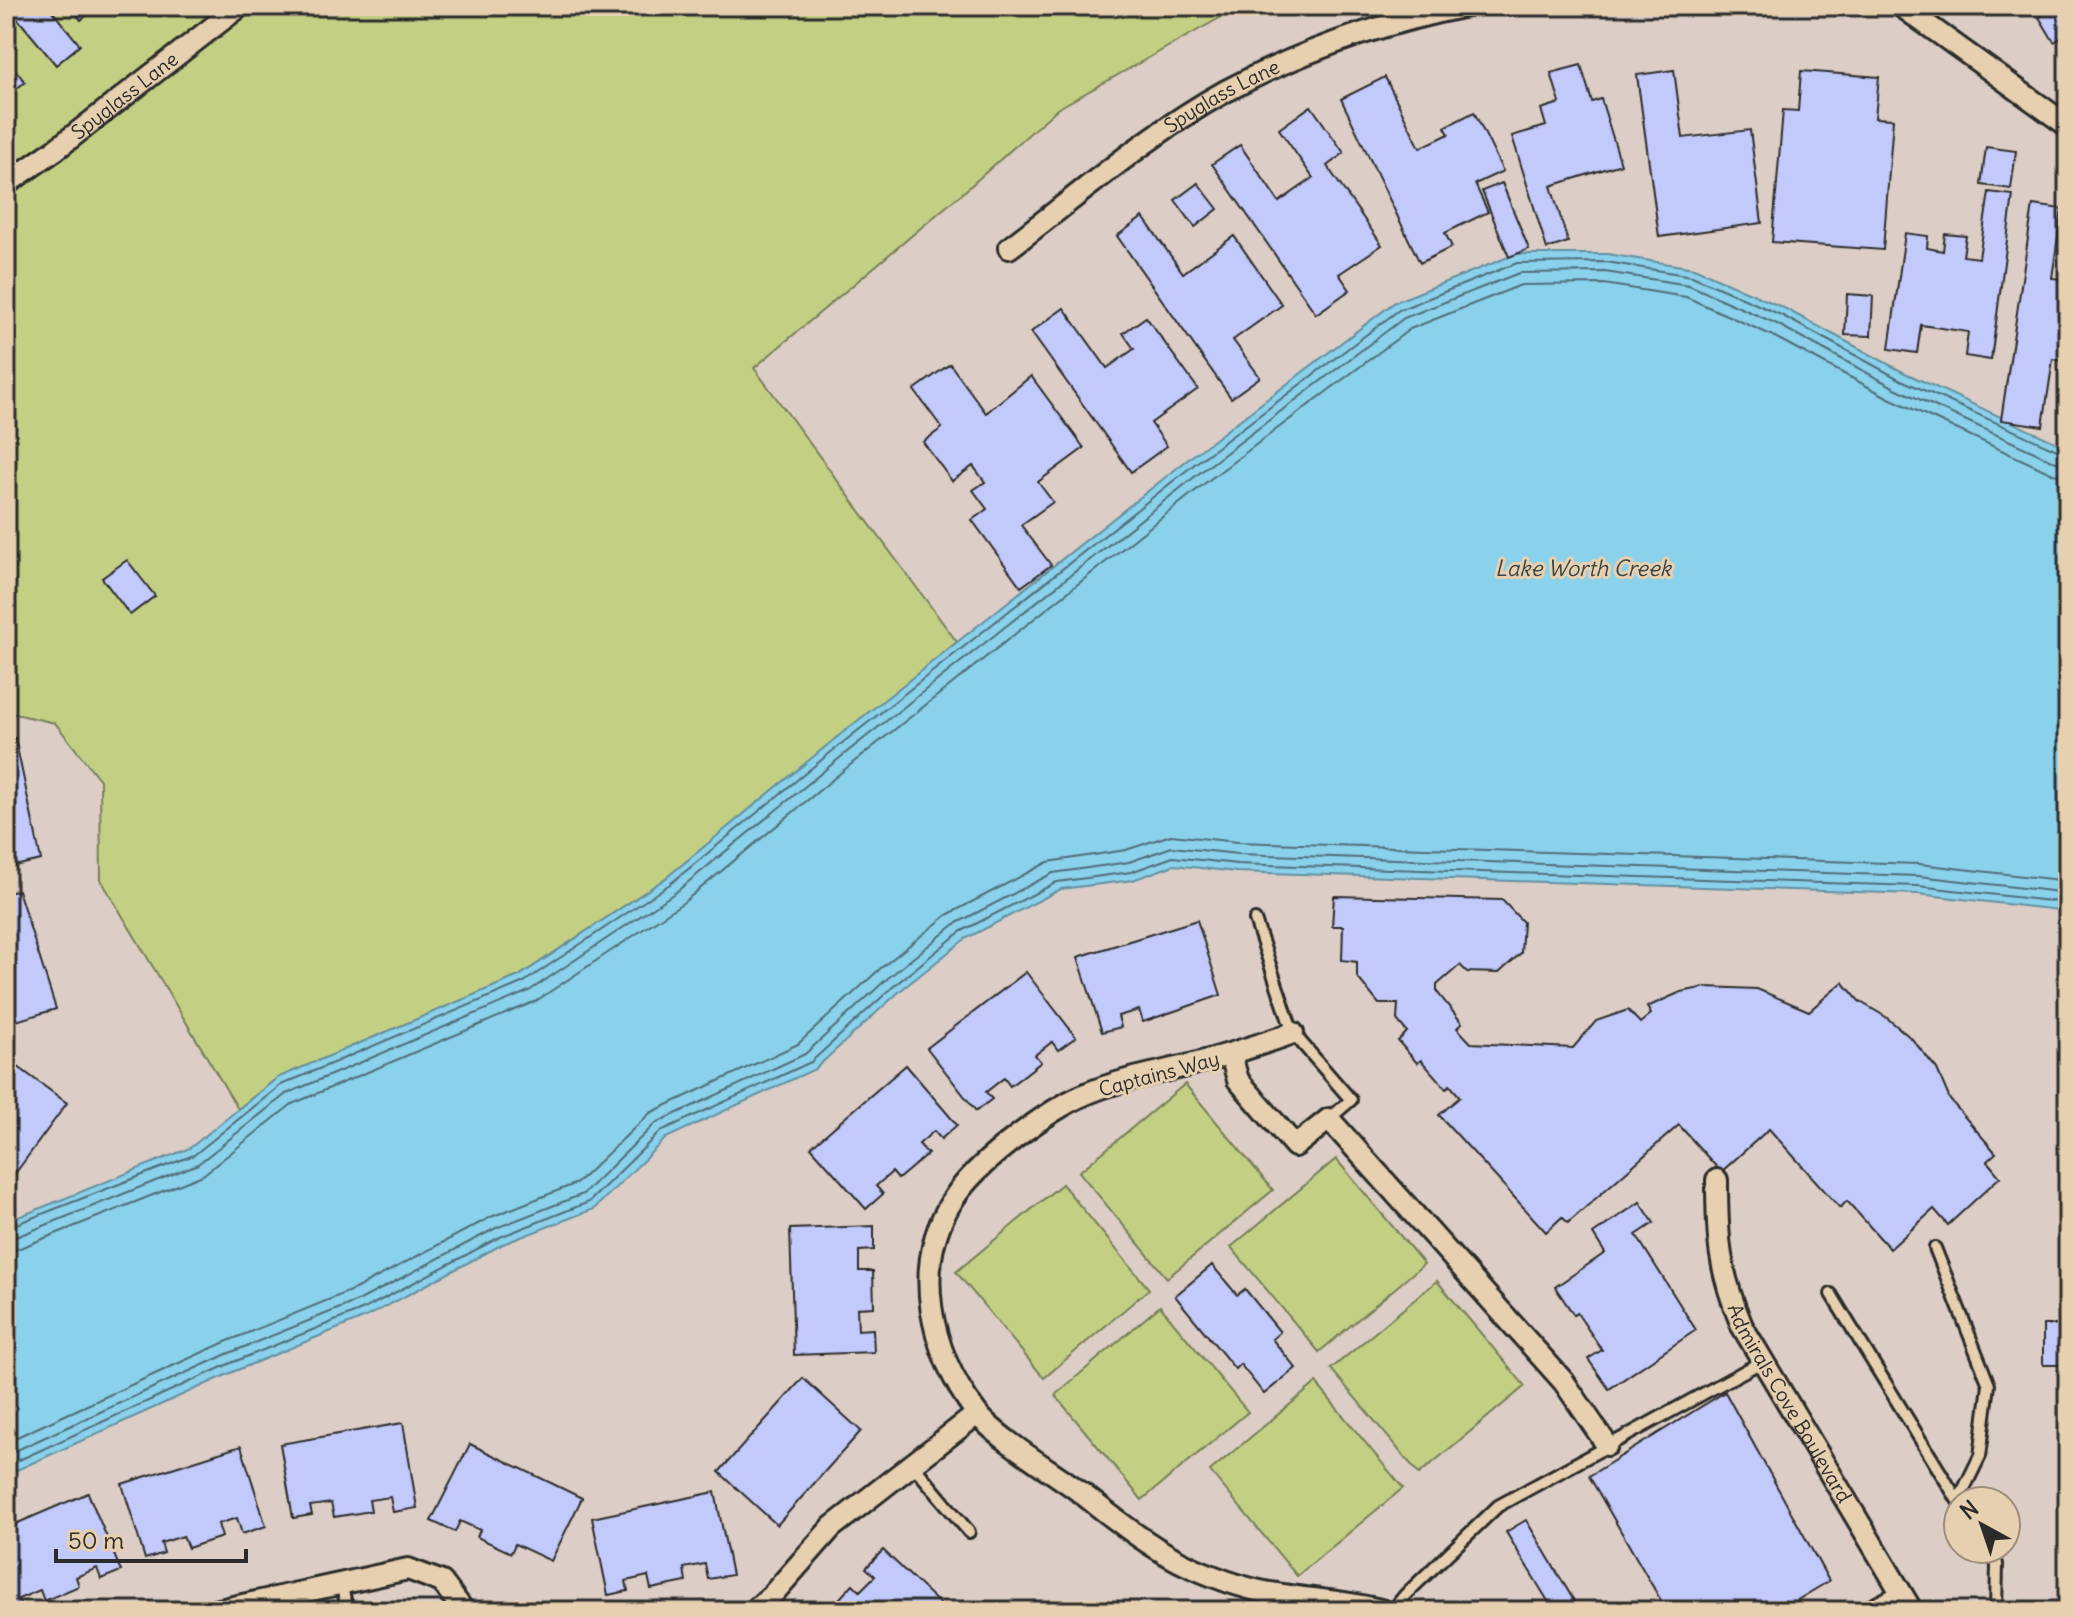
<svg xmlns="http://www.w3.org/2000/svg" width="2074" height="1617" font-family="Delius,sans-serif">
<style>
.green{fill:#c3d084;stroke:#777e58;stroke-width:2}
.water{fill:#8ad1ec;stroke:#648f9f;stroke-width:2}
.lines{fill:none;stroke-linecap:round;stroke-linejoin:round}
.shore{stroke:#516d78;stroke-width:2}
.building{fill:#c2c9fb;stroke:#2b2b2b;stroke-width:2}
.lane-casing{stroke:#2b2b2b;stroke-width:16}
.street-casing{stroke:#2b2b2b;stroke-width:26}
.lane{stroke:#e7d0b0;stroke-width:10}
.street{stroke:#e7d0b0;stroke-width:20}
.labels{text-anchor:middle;stroke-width:6;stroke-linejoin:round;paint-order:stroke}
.street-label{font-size:20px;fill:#2b2b2b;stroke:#e7d0b0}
.water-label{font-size:22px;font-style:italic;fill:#394448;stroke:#e7d0b0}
</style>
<rect width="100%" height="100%" fill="#dccec6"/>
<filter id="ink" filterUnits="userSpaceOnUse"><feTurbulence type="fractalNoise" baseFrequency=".0125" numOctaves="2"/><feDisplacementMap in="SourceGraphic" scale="16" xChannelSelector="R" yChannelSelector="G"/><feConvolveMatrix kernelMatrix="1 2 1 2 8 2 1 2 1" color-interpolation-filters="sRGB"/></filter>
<g filter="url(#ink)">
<g class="green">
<path d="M6,6H1241L1057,109L966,190L754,368L957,642L666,878L519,976L277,1078L238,1109L101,880L100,780L55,723L6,712Z"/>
<path d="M1185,1084L1273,1190L1167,1278L1079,1172Z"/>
<path d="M1336,1159L1424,1264L1319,1352L1231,1247Z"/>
<path d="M1062,1184L1149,1289L1044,1378L956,1272Z"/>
<path d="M1437,1281L1525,1386L1419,1474L1331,1369Z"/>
<path d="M1160,1306L1248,1412L1142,1500L1055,1395Z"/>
<path d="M1316,1383L1403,1488L1297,1576L1210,1471Z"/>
</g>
<path class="water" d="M1516,254H1607L1694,268L1784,308L1903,372L2068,448V911L1918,894L1236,872L1174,865L1133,880L1061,889L965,939L900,991L815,1069L666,1138L594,1209L503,1244L368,1316L235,1371L6,1475V1222L190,1148L277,1078L519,976L666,878L836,738L1191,457L1395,302Z"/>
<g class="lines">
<g class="shore">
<path d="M6,1228L194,1155L281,1085L524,982L670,884L841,744L1196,463L1399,310L1517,263L1606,262L1692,276L1781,315L1899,379L2068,455"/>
<path d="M6,1239L16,1237L198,1164L286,1094L529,991L676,892L847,752L1202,471L1404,318L1519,273L1605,272L1689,285L1777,324L1895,388L2058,463L2068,465"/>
<path d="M6,1251L20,1248L203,1175L292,1104L536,1001L684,902L855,761L1209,480L1410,329L1521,285L1604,284L1686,297L1771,335L1889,398L2053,474L2068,477"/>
<path d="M6,1442L223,1343L355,1289L491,1217L577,1183L650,1113L798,1044L881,968L947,915L1048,862L1126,850L1171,835L1238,842L1919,864L2068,881"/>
<path d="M6,1455L227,1354L360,1300L496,1228L583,1194L656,1123L805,1054L888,978L955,924L1053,873L1129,862L1172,847L1238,854L1919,876L2068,893"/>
<path d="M6,1466L231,1363L364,1309L500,1237L589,1202L661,1131L811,1062L895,985L960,932L1057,882L1131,872L1173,857L1237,864L1918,886L2068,903"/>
</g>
</g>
<g class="building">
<path d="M7,6H48L80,45L56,65Z"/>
<path d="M69,6H98L81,20Z"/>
<path d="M2058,6H2068V34L2054,42L2039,17Z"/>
<path d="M6,58L25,82L6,97Z"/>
<path d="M1581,65L1592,102L1601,99L1621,164L1551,186L1568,242L1547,249L1512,136L1546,126L1541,109L1560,103L1551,73Z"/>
<path d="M1674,70L1683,138L1750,130L1762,223L1659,237L1637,75Z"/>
<path d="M1801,71L1879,77L1875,118L1893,119L1883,250L1772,242L1783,110L1798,111Z"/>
<path d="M1385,77L1420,148L1449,134L1445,127L1474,112L1503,171L1475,184L1488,212L1445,233L1452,247L1420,263L1341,99Z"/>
<path d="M1311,106L1344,153L1327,166L1382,245L1339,274L1350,290L1316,314L1212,164L1240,145L1279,202L1313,178L1279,129Z"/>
<path d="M1986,147L2016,151L2011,189L1981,185Z"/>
<path d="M1198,183L1218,209L1195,227L1175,200Z"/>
<path d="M1502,183L1529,249L1509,257L1482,191Z"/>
<path d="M1989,192L2013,195L1991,360L1965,356L1968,332L1921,325L1917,353L1889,349L1905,233L1928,236L1927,248L1943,251L1945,234L1966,236L1963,256L1979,258Z"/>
<path d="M2033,205L2062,209L2052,278L2068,280V362L2053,359L2043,426L2001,420Z"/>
<path d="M1143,217L1183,273L1234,236L1282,305L1233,340L1260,377L1231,398L1117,236Z"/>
<path d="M1847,294L1873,296L1871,336L1845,335Z"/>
<path d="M1064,308L1107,368L1134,349L1123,333L1146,317L1198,389L1151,423L1167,446L1131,472L1031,332Z"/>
<path d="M950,364L986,413L1031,376L1084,448L1038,482L1053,502L1021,525L1051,565L1021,587L972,520L987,509L973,490L985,482L973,466L952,481L923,442L942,428L914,390Z"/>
<path d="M127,560L155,596L130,615L102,578Z"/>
<path d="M15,738L41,860L6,868V740Z"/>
<path d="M18,890L56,1009L6,1024V894Z"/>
<path d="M1334,896L1502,900L1523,922L1521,953L1499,973L1467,972L1460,965L1437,985V992L1462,1023L1457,1028L1471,1043L1573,1048L1596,1021L1628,1010L1640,1023L1651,1014L1647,1007L1681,992L1706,987L1757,989L1809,1011L1843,982L1859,1001L1886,1017L1912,1039L1937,1069L1950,1100L1996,1153L1987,1161L2000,1177L1948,1225L1934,1209L1890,1249L1847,1201L1840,1208L1769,1129L1721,1172L1679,1125L1568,1223L1562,1217L1546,1232L1439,1115L1460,1097L1450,1085L1446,1089L1421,1060L1417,1063L1398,1041L1407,1032L1397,1020L1398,1004H1379L1357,977V962L1342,960L1343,926H1332Z"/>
<path d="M1197,920L1221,995L1143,1022L1139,1010L1118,1016L1121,1027L1102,1032L1078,957Z"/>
<path d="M1026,972L1076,1037L1058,1050L1052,1042L1035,1055L1041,1062L1010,1086L1004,1078L986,1092L992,1099L976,1111L927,1048Z"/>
<path d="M6,1058L67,1103L6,1186Z"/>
<path d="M906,1065L957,1125L941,1139L934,1131L919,1144L928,1154L898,1179L892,1172L876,1186L883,1194L866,1209L811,1147Z"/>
<path d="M1640,1202L1654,1223L1636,1235L1696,1330L1609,1389L1588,1359L1602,1350L1577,1313L1574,1315L1555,1287L1605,1253L1593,1234Z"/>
<path d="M874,1226V1250L859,1251V1271H873L874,1307L857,1308L858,1330L873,1329L874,1352L794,1355L790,1229Z"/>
<path d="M1212,1265L1237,1295L1245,1289L1280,1332L1272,1339L1296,1368L1264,1394L1240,1364L1235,1369L1175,1296Z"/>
<path d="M2067,1311L2068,1365H2043V1325H2067Z"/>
<path d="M803,1378L861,1431L777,1525L719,1472Z"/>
<path d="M1725,1392L1829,1581L1779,1611H1667L1589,1476Z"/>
<path d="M2061,1398H2068V1450H2060Z"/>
<path d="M403,1423L417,1508L393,1512L390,1497L369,1500L371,1511L334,1517L331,1503L310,1506L312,1515L293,1518L280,1444Z"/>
<path d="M470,1444L582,1498L551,1561L515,1544L511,1553L477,1537L480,1530L460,1521L455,1532L431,1521Z"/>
<path d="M241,1446L266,1526L242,1534L237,1518L218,1524L222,1537L188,1548L183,1536L161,1543L164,1553L145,1559L122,1484Z"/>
<path d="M715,1492L732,1575L708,1579L705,1564L684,1568L686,1582L651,1589L648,1576L626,1581L628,1591L608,1595L592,1518Z"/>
<path d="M88,1493L121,1571L101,1579L97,1568L76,1577L79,1586L44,1601L40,1590L18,1599L22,1608L6,1611V1528Z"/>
<path d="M1526,1520L1580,1611H1554L1506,1532Z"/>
<path d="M883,1550L943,1607L939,1611H828L853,1584L860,1591L875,1576L866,1568Z"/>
</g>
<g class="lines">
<defs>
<g id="lane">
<path d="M1255,920L1293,1033L1351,1100L1329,1119"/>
<path d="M1935,1248L1989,1385L1980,1456L1958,1501"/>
<path d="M1831,1294L1958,1501"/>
<path d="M913,1465L969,1532"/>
<path d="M1987,1549L1997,1564L1996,1611"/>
<path d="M341,1584L348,1611"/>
<path d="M1392,1611L1405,1595L1498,1506L1763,1361"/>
<path d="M1860,1611L1899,1591"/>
</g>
<g id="street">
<path d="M1901,6L2068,126"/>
<path id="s1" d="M6,184L55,150L240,6"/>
<path id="s2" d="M1009,248C1079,195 1148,134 1226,91C1303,50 1382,23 1467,6"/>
<path d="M1293,1033C1259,1045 1225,1056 1190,1065C1149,1075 1106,1082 1069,1102C1033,1122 976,1164 954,1198C910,1264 930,1352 976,1412C994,1436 1050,1470 1076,1489C1113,1517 1149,1548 1191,1567C1218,1579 1247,1590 1277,1594C1313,1600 1348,1601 1384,1611"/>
<path d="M1231,1055L1238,1080L1295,1146L1329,1119L1564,1382L1607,1445"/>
<path id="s3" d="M1717,1180C1717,1240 1719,1270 1742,1326L1912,1611"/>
<path d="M215,1611L408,1569L442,1582L464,1611"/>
<path d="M754,1611L772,1595L832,1527L977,1414"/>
</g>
</defs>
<use href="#lane" class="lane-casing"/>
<use href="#street" class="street-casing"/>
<use href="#lane" class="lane"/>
<use href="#street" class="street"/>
</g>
</g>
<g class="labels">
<g class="street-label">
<text dy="7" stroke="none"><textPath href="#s1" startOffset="148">Spyglass Lane</textPath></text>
<text dy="7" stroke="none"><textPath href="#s2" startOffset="262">Spyglass Lane</textPath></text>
<text transform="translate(1159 1074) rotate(-15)" y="7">Captains Way</text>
<text dy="7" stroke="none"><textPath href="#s3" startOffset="240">Admirals Cove Boulevard</textPath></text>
</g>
<g class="water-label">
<text x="1583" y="576">Lake Worth Creek</text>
</g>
</g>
<rect width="2074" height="1617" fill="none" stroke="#e7d0b0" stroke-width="32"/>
<rect x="16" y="16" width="2042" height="1585" fill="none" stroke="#2b2b2b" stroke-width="3" filter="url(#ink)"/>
<g transform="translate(1982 1525) rotate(320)"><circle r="38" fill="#e7d0b0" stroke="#9c8e7b" stroke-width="2"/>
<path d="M0-6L14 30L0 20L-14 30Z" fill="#2b2b2b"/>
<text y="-12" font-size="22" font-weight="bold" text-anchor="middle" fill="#2b2b2b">N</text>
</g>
<path d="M56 1549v12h190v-12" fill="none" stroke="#2b2b2b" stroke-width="4"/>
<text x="68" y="1549" font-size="24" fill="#2b2b2b" stroke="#e7d0b0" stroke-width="6" paint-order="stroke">50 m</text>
</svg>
